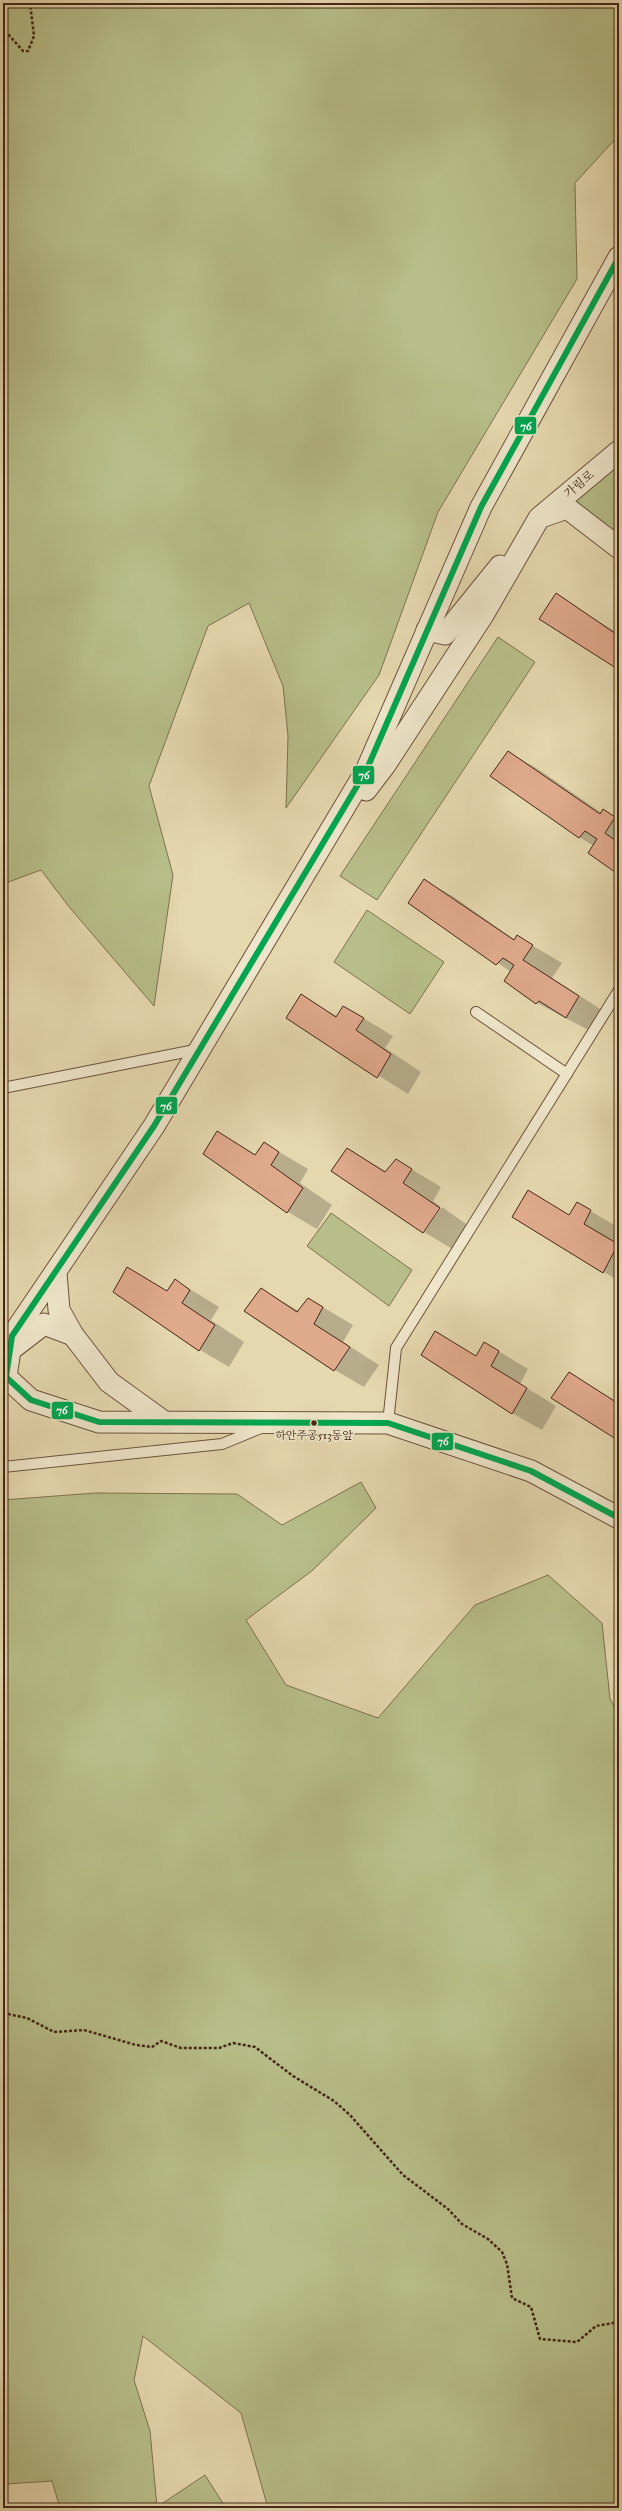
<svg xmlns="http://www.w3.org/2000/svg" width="622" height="2511" font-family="'IM FELL Great Primer','Noto Serif KR',serif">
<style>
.green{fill:#b7be89;stroke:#7e7250}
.shadow{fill:#0003}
.building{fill:#dfa98c;stroke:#452716}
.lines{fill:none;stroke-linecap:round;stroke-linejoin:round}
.lane-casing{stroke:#6d533c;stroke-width:12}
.street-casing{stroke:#6d533c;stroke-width:23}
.path{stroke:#452716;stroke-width:2.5;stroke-dasharray:3 2;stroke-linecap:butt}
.lane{stroke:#eee5ca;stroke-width:10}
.street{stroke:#eee5ca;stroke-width:21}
.bus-1-casing{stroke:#eee5ca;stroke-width:9}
.bus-1{stroke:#00a651;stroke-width:6}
.bus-dot{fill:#452716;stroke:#eee5ca;stroke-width:1.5}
.labels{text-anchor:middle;stroke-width:3.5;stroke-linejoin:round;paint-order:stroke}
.bus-label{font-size:11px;fill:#452716;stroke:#eee5ca}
.street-label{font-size:12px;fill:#452716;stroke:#eee5ca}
.line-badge{stroke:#eee5ca;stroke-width:1.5}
.badge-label{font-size:11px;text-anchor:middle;font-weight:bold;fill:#fff}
</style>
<rect width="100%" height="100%" fill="#e5d7ae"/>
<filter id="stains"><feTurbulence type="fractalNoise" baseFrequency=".005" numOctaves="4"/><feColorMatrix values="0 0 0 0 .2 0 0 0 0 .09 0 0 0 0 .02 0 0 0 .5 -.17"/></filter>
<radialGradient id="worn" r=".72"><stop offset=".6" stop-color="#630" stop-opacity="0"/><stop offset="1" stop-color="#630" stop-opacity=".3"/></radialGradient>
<g class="green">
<path d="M3,3H619V135L575,183L577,279L438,512L379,675L286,808L288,736L283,686L249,603L208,626L149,786L173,875L154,1006L70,908L41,870L3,884Z"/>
<path d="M619,452V548L567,508Z"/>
<path d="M498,637L535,662L377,900L340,876Z"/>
<path d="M367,910L444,962L410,1014L334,962Z"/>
<path d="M331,1213L412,1270L389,1306L307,1246Z"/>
<path d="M361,1482L376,1508L313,1570L246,1620L286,1685L378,1718L475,1605L548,1575L602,1623L610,1699L619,1716V2508H268L241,2413L143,2336L134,2380L150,2431L157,2507L205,2475L226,2508H60L52,2481L6,2484L3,2499V1500L95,1493L237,1494L282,1525Z"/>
</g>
<g class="shadow">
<path d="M556,595L619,634V669Z"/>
<path d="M508,752L538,769L602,813L603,811L619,820V874L594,846L579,837Z"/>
<path d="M424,880L454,897L515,940L518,937L562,963L552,978L608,1014L596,1034L537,1003L505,981L511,972L409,903Z"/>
<path d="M302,996L338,1017L363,1018L393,1036L385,1048L421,1072L408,1094L287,1018Z"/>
<path d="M218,1132L256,1155L264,1143L308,1169L300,1183L332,1205L317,1229L288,1212Z"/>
<path d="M347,1149L387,1172L396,1160L441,1187L433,1201L440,1206L423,1232Z"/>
<path d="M577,1203L619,1228L613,1242L619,1245V1281L604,1272L569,1216Z"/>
<path d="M442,1207L469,1226L454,1250L424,1232Z"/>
<path d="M175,1280L219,1307L211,1320L244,1342L229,1367L200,1350L114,1291L167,1292Z"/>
<path d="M261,1289L299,1311L309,1299L353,1325L343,1342L379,1365L364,1387L335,1370Z"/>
<path d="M485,1343L528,1369L520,1384L556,1406L542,1430L512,1413L477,1357Z"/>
<path d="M569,1373L619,1403V1440Z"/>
</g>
<g class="building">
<path d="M556,593L619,636V670L539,619Z"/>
<path d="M508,751L600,814L603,809L615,817L605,833L619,843V875L588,853L597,839L585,831L579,838L490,776Z"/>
<path d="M424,879L514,940L517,935L533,945L523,960L579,996L566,1018L539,1001L536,1004L504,981L514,965L503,958L496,965L408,903Z"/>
<path d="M301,994L336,1017L343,1006L364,1018L356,1030L391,1054L377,1078L286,1018Z"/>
<path d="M217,1131L255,1155L264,1142L279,1152L271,1165L303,1188L287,1213L203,1154Z"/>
<path d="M347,1148L385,1172L396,1159L412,1169L403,1183L440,1208L423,1233L331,1171Z"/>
<path d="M528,1190L569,1215L577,1202L591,1210L584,1224L618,1244L603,1273L512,1217Z"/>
<path d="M127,1267L167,1291L175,1279L190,1290L182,1303L215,1325L199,1351L113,1292Z"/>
<path d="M261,1288L297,1312L308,1298L323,1307L314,1324L350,1347L334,1371L244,1311Z"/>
<path d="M435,1331L476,1356L484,1342L499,1351L491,1366L527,1388L512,1414L421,1355Z"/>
<path d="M569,1372L619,1404V1441L551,1398Z"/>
</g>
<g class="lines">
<defs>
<g id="lane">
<path d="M476,1012L567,1074"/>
<path d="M3,1088L200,1049"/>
<path d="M388,1423L396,1348L619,990"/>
<path d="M3,1467L222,1444L261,1428"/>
</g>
<g id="street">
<path d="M619,257L481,507L366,771L154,1126L12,1336L6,1377L31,1400L99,1422L388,1423L531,1471L619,1518"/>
<path d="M544,516L567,508L619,548"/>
<path d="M427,630L445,634L500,566"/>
<path d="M366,790L385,765L483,615L539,518L619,451"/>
<path d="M56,1273L59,1310L73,1335L109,1382L163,1421"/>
<path d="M10,1350L44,1324L73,1335"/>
</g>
</defs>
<use href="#lane" class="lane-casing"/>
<use href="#street" class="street-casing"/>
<g class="path">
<path d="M3,40L7,33L23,51H28L34,36L30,3"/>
<path d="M3,2013L27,2018L54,2032L84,2030L136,2045L152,2047L161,2041L181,2048H219L233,2043L255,2047L293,2076L334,2101L350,2115L403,2175L448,2209L462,2224L488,2239L502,2252L507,2264L512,2298L531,2307L540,2339L577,2342L596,2326L619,2322"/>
</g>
<use href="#lane" class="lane"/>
<use href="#street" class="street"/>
<defs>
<path id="bus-1" d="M619,257L481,507L366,771L154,1126L12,1336L6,1377L31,1400L99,1422L388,1423L531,1471L619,1518"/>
</defs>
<use href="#bus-1" class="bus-1-casing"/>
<use href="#bus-1" class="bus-1"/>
</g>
<circle class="bus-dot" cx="314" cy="1423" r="3.5"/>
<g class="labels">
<g class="bus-label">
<text x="314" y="1439">하안주공513동앞</text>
</g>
<g class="street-label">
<text transform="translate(579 484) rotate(-40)" y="4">가림로</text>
</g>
</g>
<g class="line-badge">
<rect x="514" y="416" width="23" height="19" rx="4" fill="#00a651"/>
<rect x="352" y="765" width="23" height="20" rx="4" fill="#00a651"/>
<rect x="155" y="1096" width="23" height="19" rx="4" fill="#00a651"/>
<rect x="51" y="1401" width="23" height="19" rx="4" fill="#00a651"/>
<rect x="431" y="1432" width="23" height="19" rx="4" fill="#00a651"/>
</g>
<g class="badge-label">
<text x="526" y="430">76</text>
<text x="364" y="779">76</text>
<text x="166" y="1110">76</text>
<text x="62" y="1414">76</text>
<text x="443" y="1445">76</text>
</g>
<rect width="622" height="2511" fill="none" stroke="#e5d7ae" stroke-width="16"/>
<rect x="4" y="4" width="614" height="2503" fill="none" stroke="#452716" stroke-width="2"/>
<rect x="8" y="8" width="606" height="2495" fill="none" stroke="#452716"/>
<rect width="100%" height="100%" filter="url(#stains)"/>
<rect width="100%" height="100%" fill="url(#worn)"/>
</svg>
